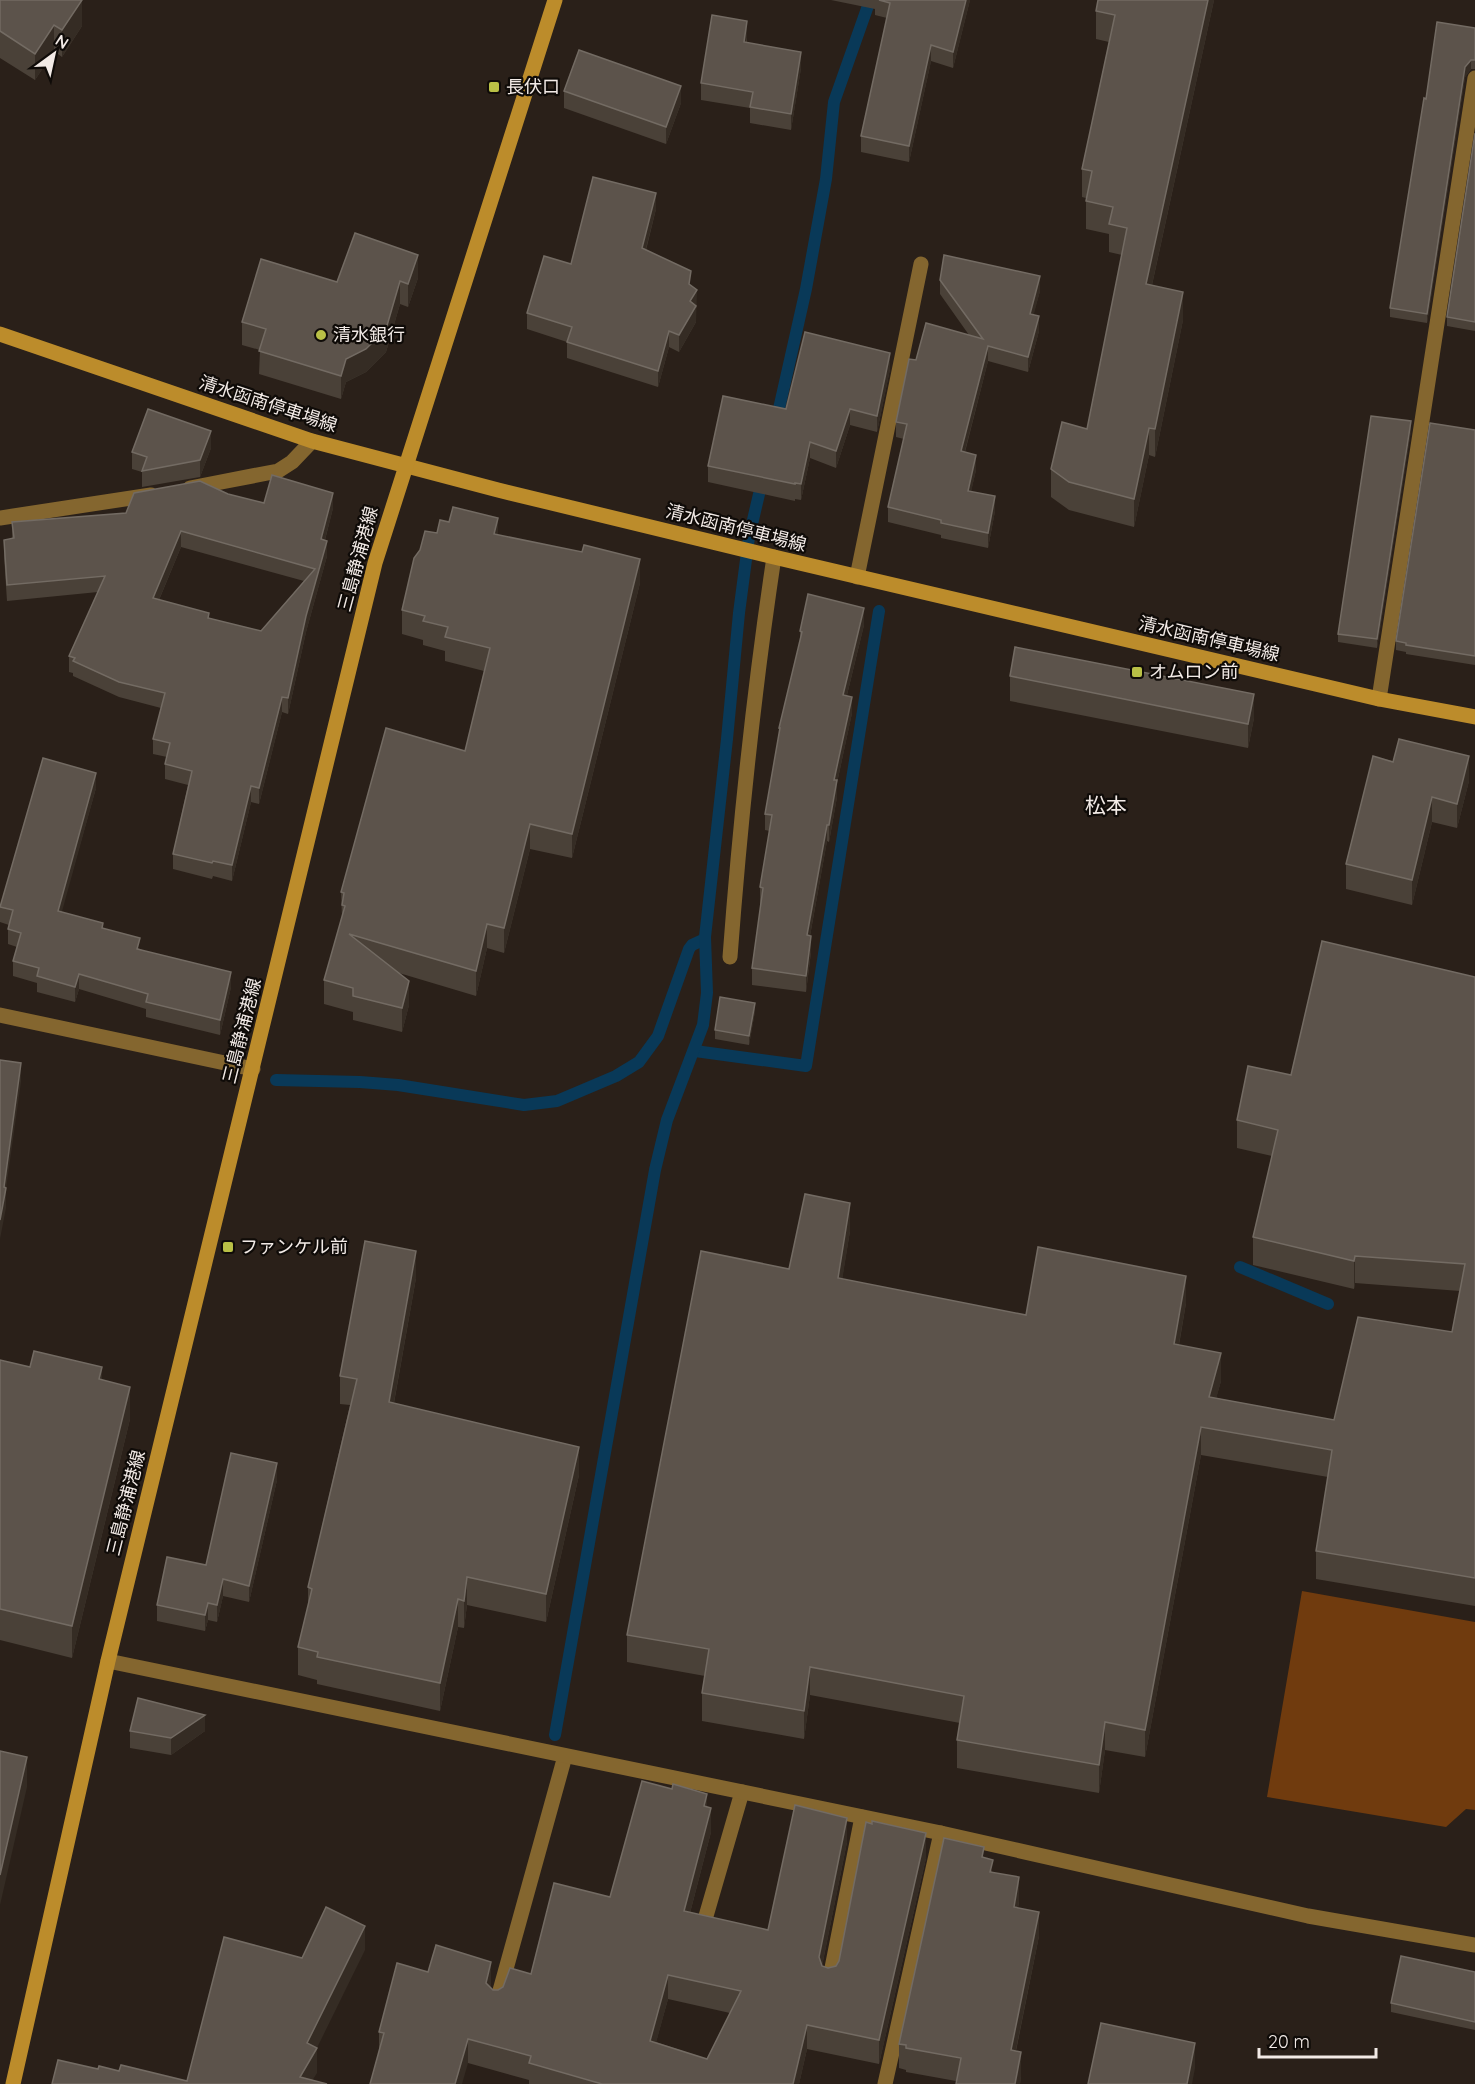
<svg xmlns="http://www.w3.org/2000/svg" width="1475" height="2084" font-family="Quicksand,'Noto Sans JP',sans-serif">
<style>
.pitch{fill:#703b0e}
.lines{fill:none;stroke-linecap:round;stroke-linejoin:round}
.stream{stroke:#093958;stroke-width:12}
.lane{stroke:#84662f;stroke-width:15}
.street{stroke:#84662f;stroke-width:15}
.secondary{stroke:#bc8c2b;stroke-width:15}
.wall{fill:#4a4138;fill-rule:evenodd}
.shaded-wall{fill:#352c24}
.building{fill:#5c534b;stroke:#736b63;stroke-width:1.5;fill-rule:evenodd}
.poi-dot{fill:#b9c046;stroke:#0f0b08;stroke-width:2}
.labels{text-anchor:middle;stroke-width:4.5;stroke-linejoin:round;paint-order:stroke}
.poi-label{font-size:18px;fill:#f2eae6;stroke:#0f0b08;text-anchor:start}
.street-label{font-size:18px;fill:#f2eae6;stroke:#0f0b08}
.quarter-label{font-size:21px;fill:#f2eae6;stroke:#0f0b08}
</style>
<rect width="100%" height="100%" fill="#2a2019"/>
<path class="pitch" d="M1302,1591L1475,1622V1810L1466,1809L1446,1827L1267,1797Z"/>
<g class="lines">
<g class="stream">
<path d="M776,422L806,289L826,179L834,102L870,0"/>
<path d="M695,1051L806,1066L879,611"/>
<path d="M276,1080L360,1082L398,1085L524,1105L557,1101L616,1076L639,1062L658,1036L689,949L692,945L705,939"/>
<path d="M1240,1267L1328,1304"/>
<path d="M555,1735L655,1170L667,1120L703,1025L707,993L705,937L727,739L739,613L749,537L763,477"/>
</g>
<g class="lane">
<path d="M704,1923L742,1792"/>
<path d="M829,1983L862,1817"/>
<path d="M496,2005L565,1756"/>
<path d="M885,2084L941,1833"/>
</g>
<g class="street">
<path d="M190,488L278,471L292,462L312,441"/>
<path d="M0,518L151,495"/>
<path d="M857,577L921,264"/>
<path d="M1379,699L1475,78"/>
<path d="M730,957C740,823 754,690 774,557"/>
<path d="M0,1015L253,1069"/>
<path d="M108,1661L941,1833L1308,1916L1475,1945"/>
</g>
<g class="secondary">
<path d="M0,334L312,441L498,490L774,557L1379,699L1475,717"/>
<path d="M13,2084L108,1661L375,563L555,0"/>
</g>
</g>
<g class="wall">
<path d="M0,0L82,26L62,57L54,51L35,80L0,58Z"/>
<path d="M831,0H970L953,68L931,61L909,162L861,152V136L887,18L875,15V9Z"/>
<path d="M1214,0L1152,285L1183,320L1155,457L1149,455L1134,527L1069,510L1051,497V469L1087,429L1122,255L1109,252V234L1086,229V198L1082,197V169L1109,42L1096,39V11Z"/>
<path d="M1475,28V69H1471L1465,77L1427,323L1390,317V308L1426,99Z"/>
<path d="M747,37V42L801,68L791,130L750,123V108L701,100V83Z"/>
<path d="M564,91L681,103L666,144L564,108Z"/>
<path d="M1475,133V331L1447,326V317Z"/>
<path d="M656,209L646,250L691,286L697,307L696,308V322L679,352L669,347L658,387L567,358V342L527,329V313L571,264Z"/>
<path d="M418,278L408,307L400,304L386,352L366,372L346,382L341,399L259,374L260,350L242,345V322L337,282Z"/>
<path d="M940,280L1040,291L1033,315L1039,331L1028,372L988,361L965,452L976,470L971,491L995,511L988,548L941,538V535L888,522V507L904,439L896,437V422L916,360L969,335L940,294Z"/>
<path d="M890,369L877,432L850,425L836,468L810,458L801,500L795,499V501L708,482V466L786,409Z"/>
<path d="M1411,430L1377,648L1338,642V634Z"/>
<path d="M1475,430V665L1406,654V652L1396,650V641Z"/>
<path d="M211,448L200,477L142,487V472L132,469V452Z"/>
<path d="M228,494L264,503L333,508L325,540L327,556L306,632L288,714L282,712L259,804L251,802L232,881L213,876L212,879L173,869V854L188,785L165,779V764L167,757L153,754V739L161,708L119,697L73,676V673L69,672V656L98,592L7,601L4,556V540L12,539V522L126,513ZM181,547L304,581L261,631L209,618L159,600Z"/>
<path d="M437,533L498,535L640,583L572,858L530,849L504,953L487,948L476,996L399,973L409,1005L402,1032L353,1020V1012L324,1004V980L342,917L341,892L465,751L484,671L445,661V651L423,645V640L402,634V610Z"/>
<path d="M864,625L847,695L852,713L837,783V797L829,842L827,841L810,936L811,952L806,992L752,985V968L761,904H760V887L770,831L765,830V814L779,736V728L800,642V631Z"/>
<path d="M1010,676L1254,718L1248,748L1010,701Z"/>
<path d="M1373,756L1469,781L1457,828L1432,822L1412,905L1346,889V864Z"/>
<path d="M96,788L61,912L103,929L140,949L231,987L220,1035L146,1017V1009L79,989L75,1002L37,992V983L13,976V961L17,947L8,944V929L9,925L0,922V907Z"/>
<path d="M1475,977V1606L1316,1579V1551L1328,1477L1201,1455L1145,1757L1105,1750L1099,1793L957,1768V1740L960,1723L810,1695L804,1739L702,1721V1693L705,1676L627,1662V1635L789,1269L850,1231L842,1279L1026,1315L1186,1303L1179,1345L1221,1381L1216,1398L1334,1420L1452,1332L1460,1291L1355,1283L1354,1289L1253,1265V1237L1272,1156L1237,1148V1120L1291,1075Z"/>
<path d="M755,1011L749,1045L715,1039V1030Z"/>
<path d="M416,1278L394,1403L579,1475L546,1622L467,1605L464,1628L458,1627L440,1711L317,1684V1680L298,1675V1647L308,1608V1587L350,1405L340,1404V1376Z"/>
<path d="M0,1360L30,1367L102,1380L130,1419L72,1658L0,1640Z"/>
<path d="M277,1480L249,1602L223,1596L217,1622L208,1620L205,1631L157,1621V1605L206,1565Z"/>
<path d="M130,1731H205L171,1755L130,1748Z"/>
<path d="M707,1807L711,1832L690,1913L768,1930L847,1842L822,1966L828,1968L836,1966L926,1858L879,2064L807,2049L799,2084H529V2080L468,2063L379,2052V2032L428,1972L491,1988L493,1990H498L531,1974L610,1897ZM668,1999L730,2013L707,2059L656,2042Z"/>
<path d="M984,1858L993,1873L1019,1901L1018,1908L1039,1936L1016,2051L1021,2076L1020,2084H956V2081L906,2072V2070L899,2068V2044Z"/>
<path d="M1475,1972V2030L1391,2012V2003Z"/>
</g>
<g class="shaded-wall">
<path d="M82,0V26L62,57V30Z"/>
<path d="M966,0H970L953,68V52Z"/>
<path d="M1208,0H1214L1146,312V284Z"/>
<path d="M747,21V37L744,58V42Z"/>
<path d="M54,25V51L35,80V54Z"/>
<path d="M931,45V61L909,162V146Z"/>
<path d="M801,52V68L791,130V114Z"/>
<path d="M1471,60V69L1465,77L1427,323V314L1465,67Z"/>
<path d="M681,86V103L666,144V127Z"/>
<path d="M656,193V209L642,264V248Z"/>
<path d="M418,255V278L408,307V284Z"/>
<path d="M1040,276V291L1030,329V314Z"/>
<path d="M400,281V304L386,352L366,372L346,382L341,399V376L346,359Z"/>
<path d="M697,290L696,322L679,352V335L690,301Z"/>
<path d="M1183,292V320L1155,457V429Z"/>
<path d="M1039,316V331L1028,372V357Z"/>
<path d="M669,331V347L658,387V371Z"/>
<path d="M988,346V361L961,466V451Z"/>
<path d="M890,353V369L877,432V416Z"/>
<path d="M850,409V425L836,468V451Z"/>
<path d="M1411,421V430L1377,648V639Z"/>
<path d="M1149,428V455L1134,527V499Z"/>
<path d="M211,431V448L200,477V460Z"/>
<path d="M810,442V458L801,500V484Z"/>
<path d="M976,455V470L968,506V491Z"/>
<path d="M333,493V508L321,555V539Z"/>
<path d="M995,496V511L988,548V533Z"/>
<path d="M498,518V542L494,534Z"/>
<path d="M181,531V547L153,614V598Z"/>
<path d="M327,541V556L306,632L288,714V698L306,616Z"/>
<path d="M640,559V583L572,858V834Z"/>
<path d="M864,608V625L843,711V695Z"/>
<path d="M1254,694V718L1248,748V724Z"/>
<path d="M282,697V712L259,804V788Z"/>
<path d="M852,697V713L837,783V797L829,842V825L834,780Z"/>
<path d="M1469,756V781L1457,828V804Z"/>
<path d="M96,773V788L58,926V911Z"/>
<path d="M251,786V802L232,881V865Z"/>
<path d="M1432,797V822L1412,905V880Z"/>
<path d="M530,824V849L504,953V928Z"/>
<path d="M827,825V841L807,952V935Z"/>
<path d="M487,924V948L476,996V971Z"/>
<path d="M811,936V952L806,992V976Z"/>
<path d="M231,972V987L220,1035V1020Z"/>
<path d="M79,974V989L75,1002V987Z"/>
<path d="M409,981V1005L402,1032V1008Z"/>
<path d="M755,1003V1011L749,1045V1036Z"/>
<path d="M21,1063V1082L6,1189V1208L0,1239V1220L4,1187Z"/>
<path d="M850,1203V1231L838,1306V1278Z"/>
<path d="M416,1251V1278L389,1430V1402Z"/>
<path d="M1355,1256V1283L1354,1289V1261Z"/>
<path d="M1186,1276V1303L1174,1372V1344Z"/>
<path d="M1221,1353V1381L1209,1425V1397Z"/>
<path d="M102,1367V1398L99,1379Z"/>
<path d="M130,1387V1419L72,1658V1626Z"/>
<path d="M1201,1427V1455L1145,1757V1730Z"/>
<path d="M579,1447V1475L546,1622V1594Z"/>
<path d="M277,1463V1480L249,1602V1586Z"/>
<path d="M467,1577V1605L464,1628V1601Z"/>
<path d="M223,1579V1596L217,1622V1605Z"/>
<path d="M458,1599V1627L440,1711V1683Z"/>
<path d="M208,1603V1620L205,1631V1615Z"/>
<path d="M810,1667V1695L804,1739V1711Z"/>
<path d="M205,1715V1731L171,1755V1738Z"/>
<path d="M1105,1722V1750L1099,1793V1765Z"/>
<path d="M27,1757V1787L0,1905V1875Z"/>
<path d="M707,1794V1818L704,1806Z"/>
<path d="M711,1808V1832L684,1936V1911Z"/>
<path d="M847,1818V1842L819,1981V1957Z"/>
<path d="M926,1833V1858L879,2064V2040Z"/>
<path d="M1019,1877V1901L1014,1932V1907Z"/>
<path d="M1039,1912V1936L1011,2074V2050Z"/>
<path d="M365,1926V1950L314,2054L317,2048V2073L310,2084L300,2077L307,2043Z"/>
<path d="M491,1962V1986L486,2007V1983Z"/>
<path d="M668,1975V1999L650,2065V2041Z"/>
<path d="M807,2025V2049L799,2084H793Z"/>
<path d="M468,2039V2063L462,2084H455Z"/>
<path d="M1195,2043V2068L1192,2084H1187Z"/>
<path d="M1021,2052V2076L1020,2084H1015Z"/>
</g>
<g class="building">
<path d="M0,0H82L62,30L54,25L35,54L0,31Z"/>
<path d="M879,0H966L953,52L931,45L909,146L861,136L890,3Z"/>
<path d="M1098,0H1208L1146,284L1183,292L1155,429L1149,428L1134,499L1069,482L1051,469L1062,422L1087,429L1127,228L1109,224L1113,207L1086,201L1092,171L1082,169L1115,15L1096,11Z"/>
<path d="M712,15L747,21L744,42L801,52L791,114L750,107L753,92L701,83Z"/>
<path d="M1437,22L1475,28V60H1471L1465,67L1427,314L1390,308L1424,98L1426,99Z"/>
<path d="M579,50L681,86L666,127L564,91Z"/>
<path d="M1475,133V322L1447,317Z"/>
<path d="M593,177L656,193L642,248L691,271L689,284L697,290L690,301L696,306L679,335L669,331L658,371L567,342L572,327L527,313L544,256L571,264Z"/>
<path d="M355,233L418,255L408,284L400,281L386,329L366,349L346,359L341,376L259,351L266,329L242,322L261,259L337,282Z"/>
<path d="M944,255L1040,276L1030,314L1039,316L1028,357L988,346L961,451L976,455L968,491L995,496L988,533L941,523V520L888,507L907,424L896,422L909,359L916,360L926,323L983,339L940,280Z"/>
<path d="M805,332L890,353L877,416L850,409L836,451L810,442L801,484L795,483V484L708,466L723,396L786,409Z"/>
<path d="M148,409L211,431L200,460L142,471L147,457L132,452Z"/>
<path d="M1371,416L1411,421L1377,639L1338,634Z"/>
<path d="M1430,423L1475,430V656L1406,645V643L1396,641Z"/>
<path d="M272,475L333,493L321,539L327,541L306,616L288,698L282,697L259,788L251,786L232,865L213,861L212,863L173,854L192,771L165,764L170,743L153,739L165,693L119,682L73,661L75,658L69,656L105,576L7,585L4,540L14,538L12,522L126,513L134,493L200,481L228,494L264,503ZM181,531L315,569L261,631L208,618L209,613L153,598Z"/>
<path d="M453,507L498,518L494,534L582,552L584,545L640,559L572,834L530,824L504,928L487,924L476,971L349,934L409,981L402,1008L353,996V988L324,980L345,906L342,905L344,893L341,892L386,728L465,751L490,648L445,637L448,627L423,621L425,616L402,610L414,558L420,550L425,531L437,533L440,520L449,522Z"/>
<path d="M808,594L864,608L843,695L852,697L834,780H837L829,825H827L807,935L811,936L806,976L752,968L763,888L760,887L772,815L765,814L780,728H779L802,632L800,631Z"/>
<path d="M1015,647L1254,694L1248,724L1010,676Z"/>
<path d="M1399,739L1469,756L1457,804L1432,797L1412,880L1346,864L1373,756L1393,762Z"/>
<path d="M43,758L96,773L58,911L103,923L102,928L140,938L137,949L231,972L220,1020L146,1002L148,994L79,974L75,987L37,976L39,968L13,961L21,933L8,929L13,910L0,907Z"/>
<path d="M1322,941L1475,977V1578L1316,1551L1332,1450L1201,1427L1145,1730L1105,1722L1099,1765L957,1740L964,1696L810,1667L804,1711L702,1693L709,1649L627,1635L701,1251L789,1269L805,1194L850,1203L838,1278L1026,1315L1038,1247L1186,1276L1174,1344L1221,1353L1209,1397L1334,1420L1358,1317L1452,1332L1465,1264L1355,1256L1354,1261L1253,1237L1278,1130L1237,1120L1248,1066L1291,1075Z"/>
<path d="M720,997L755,1003L749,1036L715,1030Z"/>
<path d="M0,1060L21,1063L4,1187L6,1188L0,1220Z"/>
<path d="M365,1241L416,1251L389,1402L579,1447L546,1594L467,1577L464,1601L458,1599L440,1683L317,1657L318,1652L298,1647L312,1589L308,1587L357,1379L340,1376Z"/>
<path d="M34,1351L102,1367L99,1379L130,1387L72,1626L0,1609V1360L30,1367Z"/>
<path d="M231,1453L277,1463L249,1586L223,1579L217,1605L208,1603L205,1615L157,1605L167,1557L206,1565Z"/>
<path d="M138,1698L205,1715L171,1738L130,1731Z"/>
<path d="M0,1751L27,1757L0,1875Z"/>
<path d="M642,1781L672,1789L673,1784L707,1794L704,1806L711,1808L684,1911L768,1930L795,1805L847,1818L819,1957L822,1966L828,1968L836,1966L839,1961L866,1822L872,1824V1821L926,1833L879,2040L807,2025L793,2084H602L529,2063L531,2056L468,2039L455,2084H370L384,2033L379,2032L397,1963L428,1972L436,1945L491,1962L486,1983L493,1990H498L503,1987L510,1968L531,1974L554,1883L610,1897ZM668,1975L741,1991L707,2059L650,2041Z"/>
<path d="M944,1838L984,1847L982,1857L993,1860L990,1872L1019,1877L1014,1907L1039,1912L1011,2050L1021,2052L1015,2084H956L961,2058L906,2048V2045L899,2044Z"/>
<path d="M326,1907L365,1926L307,2043L317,2048L300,2077L327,2084H52L58,2060L98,2069L99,2066L119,2071L121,2065L187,2081L224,1937L302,1958Z"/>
<path d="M1401,1956L1475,1972V2022L1391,2003Z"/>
<path d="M1101,2023L1195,2043L1187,2084H1088Z"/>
</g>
<g class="poi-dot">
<rect x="488" y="81" width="12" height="12" rx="3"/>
<circle cx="321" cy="335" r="6"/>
<rect x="1131" y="666" width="12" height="12" rx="3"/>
<rect x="222" y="1241" width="12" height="12" rx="3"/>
</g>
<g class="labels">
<g class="poi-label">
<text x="506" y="93">長伏口</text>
<text x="333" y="341">清水銀行</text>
<text x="1149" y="678">オムロン前</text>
<text x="240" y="1253">ファンケル前</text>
</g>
<g class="street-label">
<text transform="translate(268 404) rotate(18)" y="6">清水函南停車場線</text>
<text transform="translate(736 528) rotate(14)" y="6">清水函南停車場線</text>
<text transform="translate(358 559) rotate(-75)" y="6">三島静浦港線</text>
<text transform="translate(1209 639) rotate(13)" y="6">清水函南停車場線</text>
<text transform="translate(242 1031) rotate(-76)" y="6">三島静浦港線</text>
<text transform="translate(126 1503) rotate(-76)" y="6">三島静浦港線</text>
</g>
<g class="quarter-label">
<text x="1106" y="813">松本</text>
</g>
</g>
<g transform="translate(54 54) rotate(33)" stroke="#0f0b08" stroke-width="4.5" paint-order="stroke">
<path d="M0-4.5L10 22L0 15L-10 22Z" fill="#f2eae6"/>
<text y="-9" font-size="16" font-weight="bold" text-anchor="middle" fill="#f2eae6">N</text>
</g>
<path d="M1259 2048v9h117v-9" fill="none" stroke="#f2eae6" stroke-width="3"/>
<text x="1268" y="2048" font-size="18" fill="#f2eae6" stroke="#0f0b08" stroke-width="4.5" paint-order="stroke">20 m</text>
</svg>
